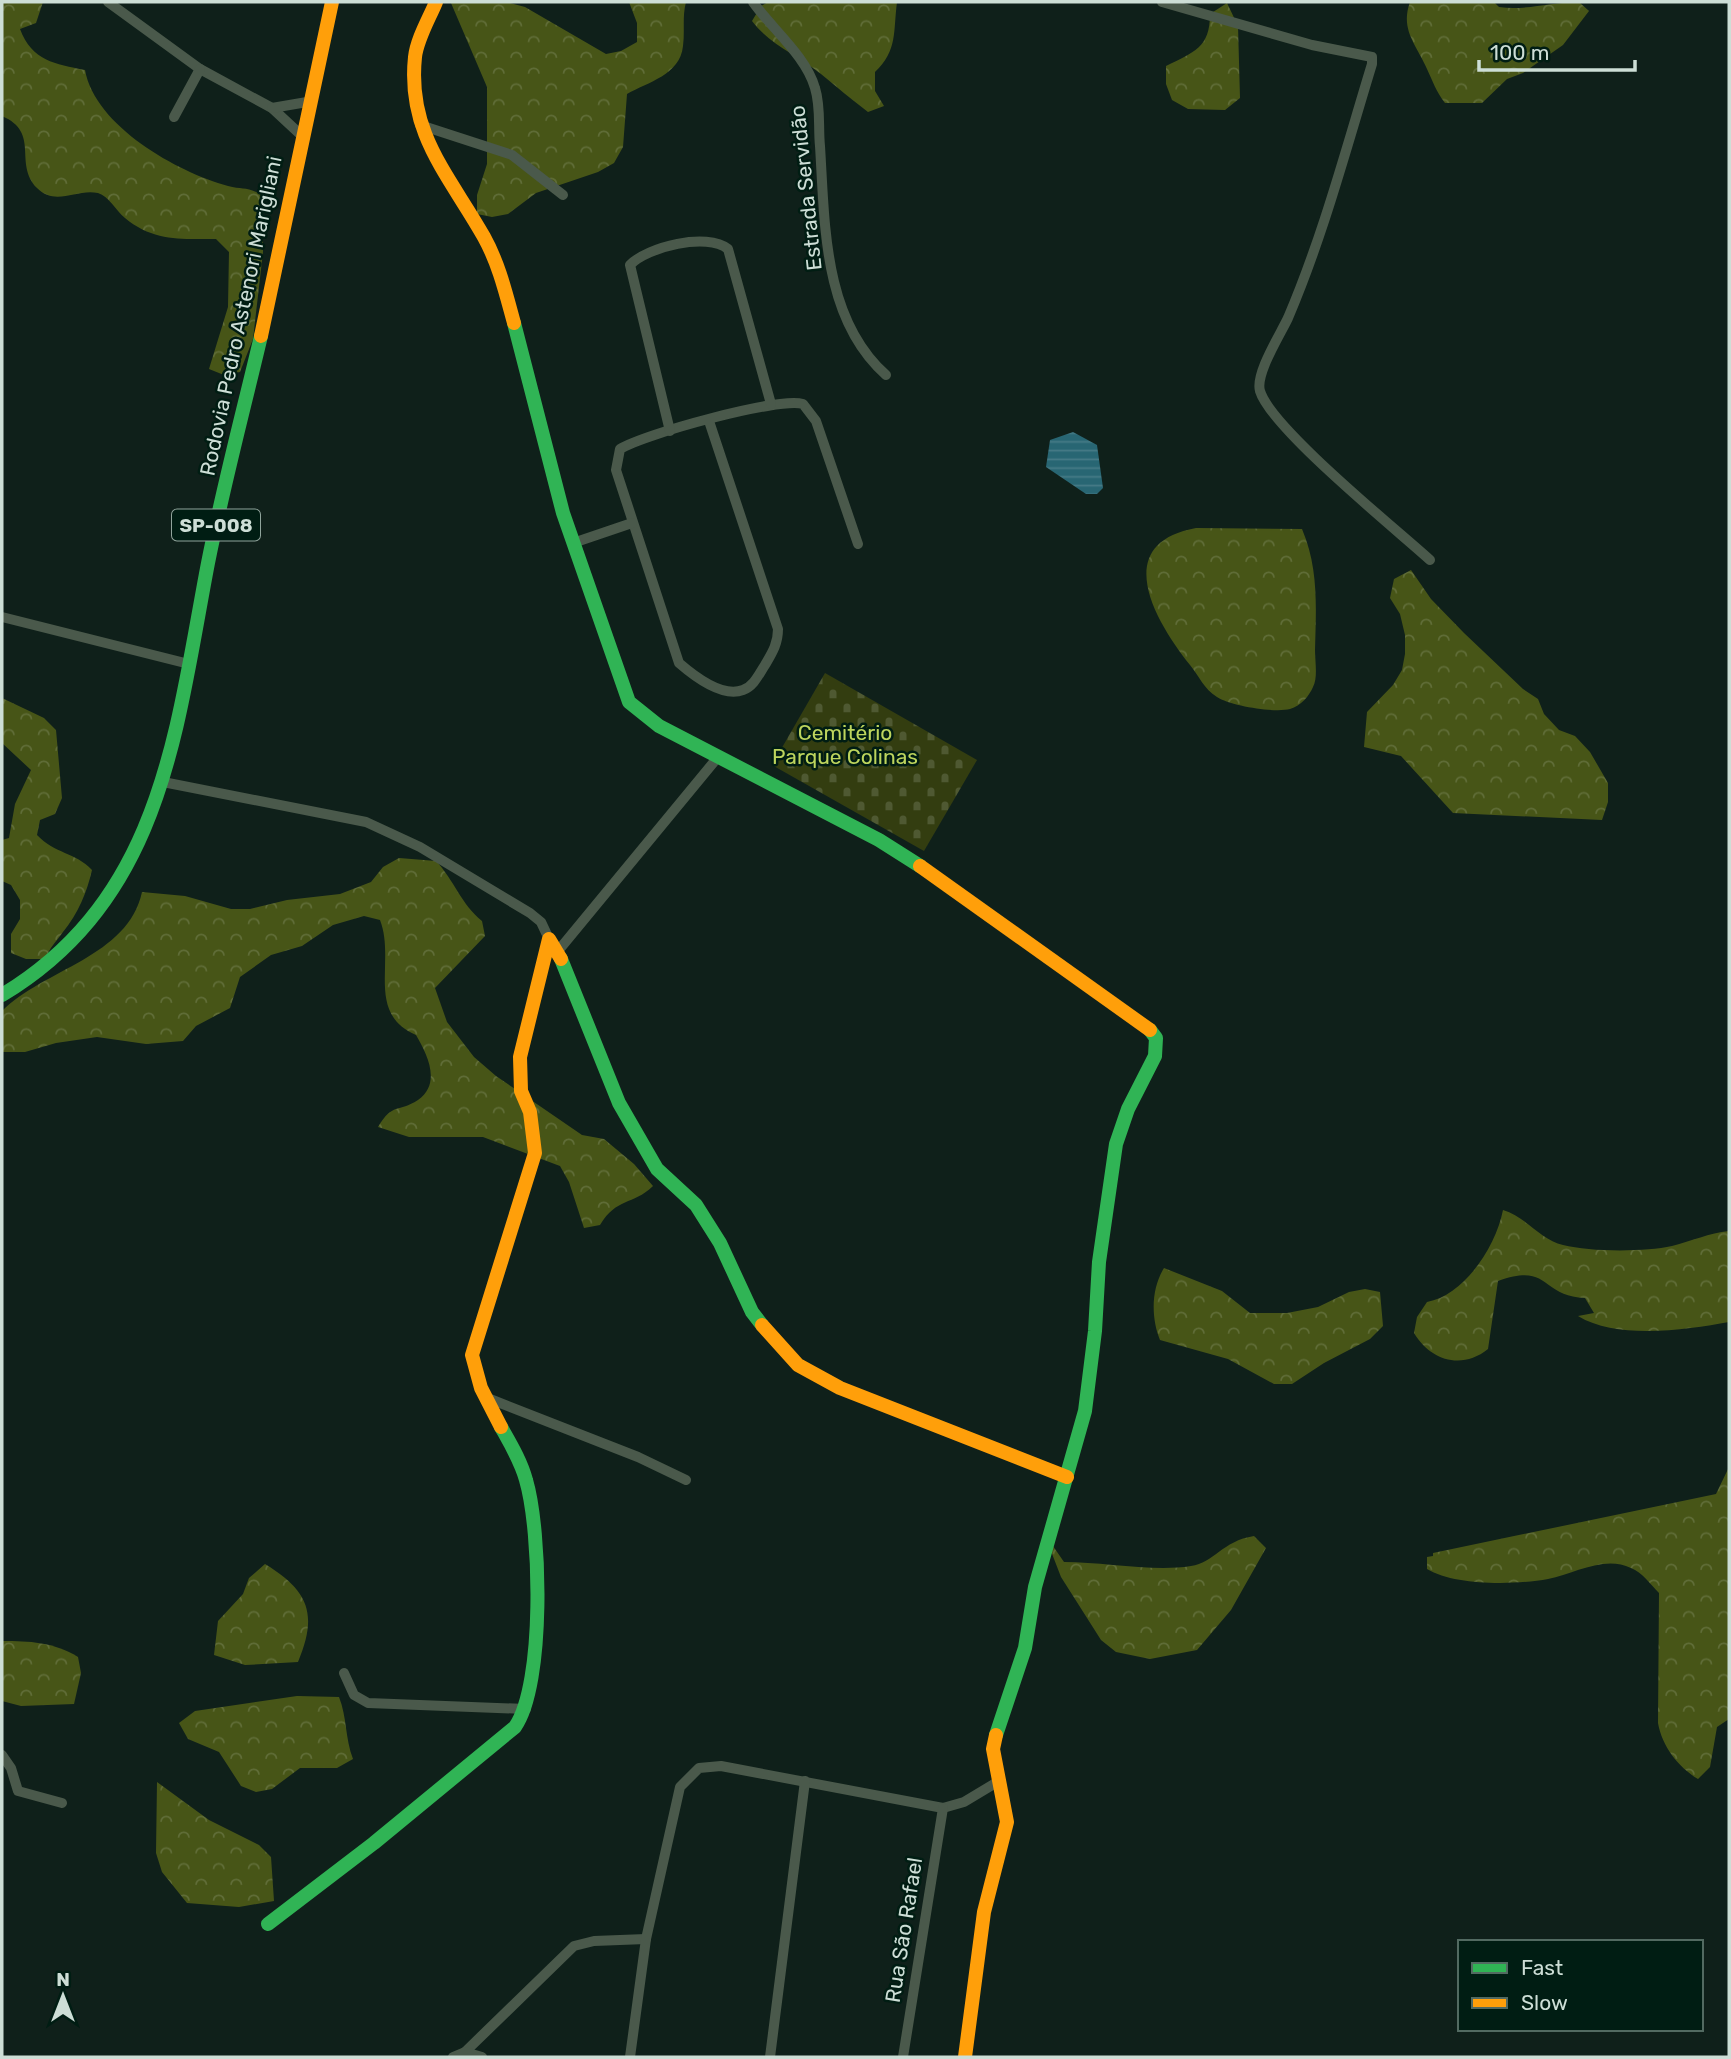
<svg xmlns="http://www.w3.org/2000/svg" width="1731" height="2059" font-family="Rubik,sans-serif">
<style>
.forest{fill:url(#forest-crowns)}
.cemetery{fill:url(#cemetery-stones)}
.water{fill:url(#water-rules)}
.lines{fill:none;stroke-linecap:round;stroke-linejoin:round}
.street{stroke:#4a594b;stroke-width:10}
.fast{stroke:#30b455;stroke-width:14}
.slow{stroke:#ff9f0a;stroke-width:14}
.labels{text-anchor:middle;stroke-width:5;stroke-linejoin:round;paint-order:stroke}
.shield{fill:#001d13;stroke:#90a49c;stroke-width:2}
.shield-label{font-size:19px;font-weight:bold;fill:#cdded6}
.street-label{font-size:21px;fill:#cdded6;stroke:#001d13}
.park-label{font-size:21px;fill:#bdd55d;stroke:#001d13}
</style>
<defs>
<pattern id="forest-crowns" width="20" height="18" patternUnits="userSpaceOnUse" patternTransform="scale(1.75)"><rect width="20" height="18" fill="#475517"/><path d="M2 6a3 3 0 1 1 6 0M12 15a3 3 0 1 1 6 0" fill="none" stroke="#606d38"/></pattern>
<pattern id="cemetery-stones" width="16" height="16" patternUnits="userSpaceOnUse" patternTransform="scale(1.75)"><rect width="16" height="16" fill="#333d10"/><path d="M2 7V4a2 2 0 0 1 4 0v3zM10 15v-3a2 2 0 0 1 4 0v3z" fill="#4f5932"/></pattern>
<pattern id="water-rules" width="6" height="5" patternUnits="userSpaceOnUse" patternTransform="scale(1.75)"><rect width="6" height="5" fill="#286673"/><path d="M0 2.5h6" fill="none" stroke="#467b86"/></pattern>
</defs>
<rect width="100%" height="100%" fill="#0f201a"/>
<g class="forest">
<path d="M2,2H43L36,23L20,29C32,61 55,64 85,70C95,126 177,172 228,186C243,190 248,186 263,196V252L253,339L240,372L224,375L209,369L228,307L229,252L216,239C182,239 154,242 125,218C116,211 109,196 98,193C77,188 56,207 37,188C13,163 41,133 2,116Z"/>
<path d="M629,2H686C682,17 685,31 683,46C680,75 648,82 627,94L623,147L614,163L598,172L536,193L508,214L492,217L477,214V195L487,164V87L451,3H510L525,7L606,54L621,51L637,42V23Z"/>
<path d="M768,2H897C893,32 898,50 875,72V91L884,106L868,112C852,100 837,87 821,74C798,55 771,46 752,21L761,6Z"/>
<path d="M1410,2H1494L1499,7C1525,11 1550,2 1579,2L1589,11L1563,45L1523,73L1507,79L1482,103H1445C1436,91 1433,82 1427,69C1416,44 1400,30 1410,2Z"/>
<path d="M1227,3L1238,26L1240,98L1225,110L1188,109L1172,100L1166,84V66C1194,52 1210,48 1210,14Z"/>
<path d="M1196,528L1302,529C1319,569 1316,608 1315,650C1315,661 1318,678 1313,687C1309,696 1301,706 1290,709C1274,713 1231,706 1217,697C1204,689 1199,676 1190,665C1156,622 1109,544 1196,528Z"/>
<path d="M1411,570L1431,599L1464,633L1523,689L1538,699L1544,714L1559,730L1575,736L1590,752L1608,783V802L1602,820L1453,813L1401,756L1364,747L1367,712L1393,685L1402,670L1405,654V635L1400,614L1390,598L1394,579Z"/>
<path d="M2,698L44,718L56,730L62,798L55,814L40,820L37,835C55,854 75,852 92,870C87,892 78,914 63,932C56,942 50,947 45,959H26L11,953V934L20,919V900L11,885L2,881V840L9,838L15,804L31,770L2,743Z"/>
<path d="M399,858L436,861C454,880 461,904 482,921L485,936L435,988L447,1022L474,1057L496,1076L582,1135L604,1139L634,1164L653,1186C632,1206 617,1197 600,1225L584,1228L569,1182L560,1166L483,1137H409L378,1127C393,1102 398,1113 418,1100C442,1083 427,1054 416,1035C365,1013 396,961 380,920L364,916L333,925L302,946L271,955L240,977L230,1008L196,1026L183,1041L146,1044L97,1037L56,1043L25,1052H2V1011C44,969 128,957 142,892L185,896L231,909H250L287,900L340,894L371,882L383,867Z"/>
<path d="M1503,1210C1526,1217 1541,1240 1563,1245C1590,1252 1645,1252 1672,1246C1692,1241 1709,1233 1729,1231V1322C1686,1330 1617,1340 1578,1316L1594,1313L1585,1298C1539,1296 1551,1262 1498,1281L1488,1349C1462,1370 1431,1361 1414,1333L1417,1317L1427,1302C1465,1295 1496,1246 1503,1210Z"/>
<path d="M1164,1268L1222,1291L1250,1313H1287L1318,1307L1349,1292L1365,1289L1380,1292L1383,1326L1370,1339L1324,1363L1292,1384H1274L1228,1359L1160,1340C1151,1318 1151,1289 1164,1268Z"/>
<path d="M1729,1467V1719L1717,1727L1710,1767L1698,1779C1678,1767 1662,1746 1658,1723L1659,1593C1651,1585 1642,1572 1631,1568C1604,1555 1574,1574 1548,1579C1515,1585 1455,1586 1427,1569V1557L1433,1556V1553L1716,1494Z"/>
<path d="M1044,1533L1064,1562C1103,1562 1154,1572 1191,1566C1214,1563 1222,1541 1254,1536L1266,1548L1231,1610L1197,1650L1150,1659L1116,1652L1101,1640L1061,1577Z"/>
<path d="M265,1564C309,1591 318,1614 298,1662L245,1665L214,1655L218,1621L243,1594L249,1578Z"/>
<path d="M2,1641C29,1641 54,1642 78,1657L81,1673L74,1704L21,1706L2,1701Z"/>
<path d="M297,1696L339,1697C347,1717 345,1738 353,1759L337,1768H300L272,1789L256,1792L241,1786L219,1752L188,1739L179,1723L195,1711Z"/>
<path d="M157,1782L209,1820L259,1845L271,1857L274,1901L239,1907L187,1903L162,1872L156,1853Z"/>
</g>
<path class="cemetery" d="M825,673L977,760L924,851L772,765Z"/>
<path class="water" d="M1073,432L1097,445L1103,488L1097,494H1086L1046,467L1050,440Z"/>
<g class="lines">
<g class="street">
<path d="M108,2L200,69L272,108L301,135"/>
<path d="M753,2C772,29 806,56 815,88C821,107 818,127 820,146C825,225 823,319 886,375"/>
<path d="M1162,2L1312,45L1372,57V64C1346,149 1323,236 1288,318C1280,335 1255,374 1260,391C1271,428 1396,529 1430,560"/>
<path d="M272,108L307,102"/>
<path d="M174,117L200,69"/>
<path d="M420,125L512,155L563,195"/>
<path d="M709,421L778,629C778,644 772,653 765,665C759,674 754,686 743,690C722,698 694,676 679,663L616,470L620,449C644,434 778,397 803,404L816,421L858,544"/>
<path d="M670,431L630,265C647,247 707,232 728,249L771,404"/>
<path d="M576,542L632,523"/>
<path d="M2,617L189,664"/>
<path d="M163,782L366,822L420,847L530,913L541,922L549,939"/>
<path d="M558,951L718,757"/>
<path d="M485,1397L638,1457L686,1480"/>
<path d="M344,1673L354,1695L368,1703L526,1709"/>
<path d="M2,1755L11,1768L18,1791L62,1803"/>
<path d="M465,2052L574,1946L594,1941L646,1939"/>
<path d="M453,2057L465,2052L482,2057"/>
<path d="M630,2057L646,1939L680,1787L699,1768L721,1766L943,1808L964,1802L999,1781"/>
<path d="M770,2057L805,1781"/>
<path d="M903,2057L943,1808"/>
</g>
<g class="fast">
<path d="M514,323L563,513L629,702L659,726L879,840L920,866"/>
<path d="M561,959L619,1103L657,1169L696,1205L720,1243L752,1312L762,1325"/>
<path d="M2,995C163,898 176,730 208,563C223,487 243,412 261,336"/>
<path d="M996,1735L1025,1648L1035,1587L1085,1411L1095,1331L1099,1262L1116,1144L1128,1109L1155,1056L1156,1038L1150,1030"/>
<path d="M268,1924L374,1843L515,1727C545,1684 541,1531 526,1480C521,1461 510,1443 501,1427"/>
</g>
<g class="slow">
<path d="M436,2C429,19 417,39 415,57C407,133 449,175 484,237C499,264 506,294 514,323"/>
<path d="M261,336L332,2"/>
<path d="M920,866L1150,1030"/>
<path d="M762,1325L798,1365L840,1388L1067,1477"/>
<path d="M501,1427L481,1388L472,1355L535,1153L530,1112L521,1091L520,1057L549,939L561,959"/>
<path d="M965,2057L984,1912L1007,1822L993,1749L996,1735"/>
</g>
</g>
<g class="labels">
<rect class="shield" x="172" y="509.5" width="88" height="31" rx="5"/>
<g class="shield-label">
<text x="216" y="532">SP-008</text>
</g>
<g class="street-label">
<text transform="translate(806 188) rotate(-96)" y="7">Estrada Servidão</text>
<text transform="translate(241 316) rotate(-78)" y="7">Rodovia Pedro Astenori Marigliani</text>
<text transform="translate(904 1930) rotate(-81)" y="7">Rua São Rafael</text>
</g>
<g class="park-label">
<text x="845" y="740">Cemitério<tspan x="845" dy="24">Parque Colinas</tspan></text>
</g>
</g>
<rect width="1731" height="2059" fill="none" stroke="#cdded6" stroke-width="7"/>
<rect x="1458" y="1940" width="245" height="91" fill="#001d13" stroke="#526a61" stroke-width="2"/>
<rect x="1472" y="1963" width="35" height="10" fill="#30b455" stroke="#526a61" stroke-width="2"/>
<text x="1521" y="1975" font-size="21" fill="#cdded6">Fast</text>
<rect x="1472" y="1998" width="35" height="10" fill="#ff9f0a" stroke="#526a61" stroke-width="2"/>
<text x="1521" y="2010" font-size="21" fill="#cdded6">Slow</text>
<g transform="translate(63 1996)" stroke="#001d13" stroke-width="5" paint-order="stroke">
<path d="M0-5L12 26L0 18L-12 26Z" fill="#cdded6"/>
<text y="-10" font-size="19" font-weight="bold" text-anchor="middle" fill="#cdded6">N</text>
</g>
<path d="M1479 60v10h156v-10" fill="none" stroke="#cdded6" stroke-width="3.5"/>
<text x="1490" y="60" font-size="21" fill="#cdded6" stroke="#001d13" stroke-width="5" paint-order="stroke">100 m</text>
</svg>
